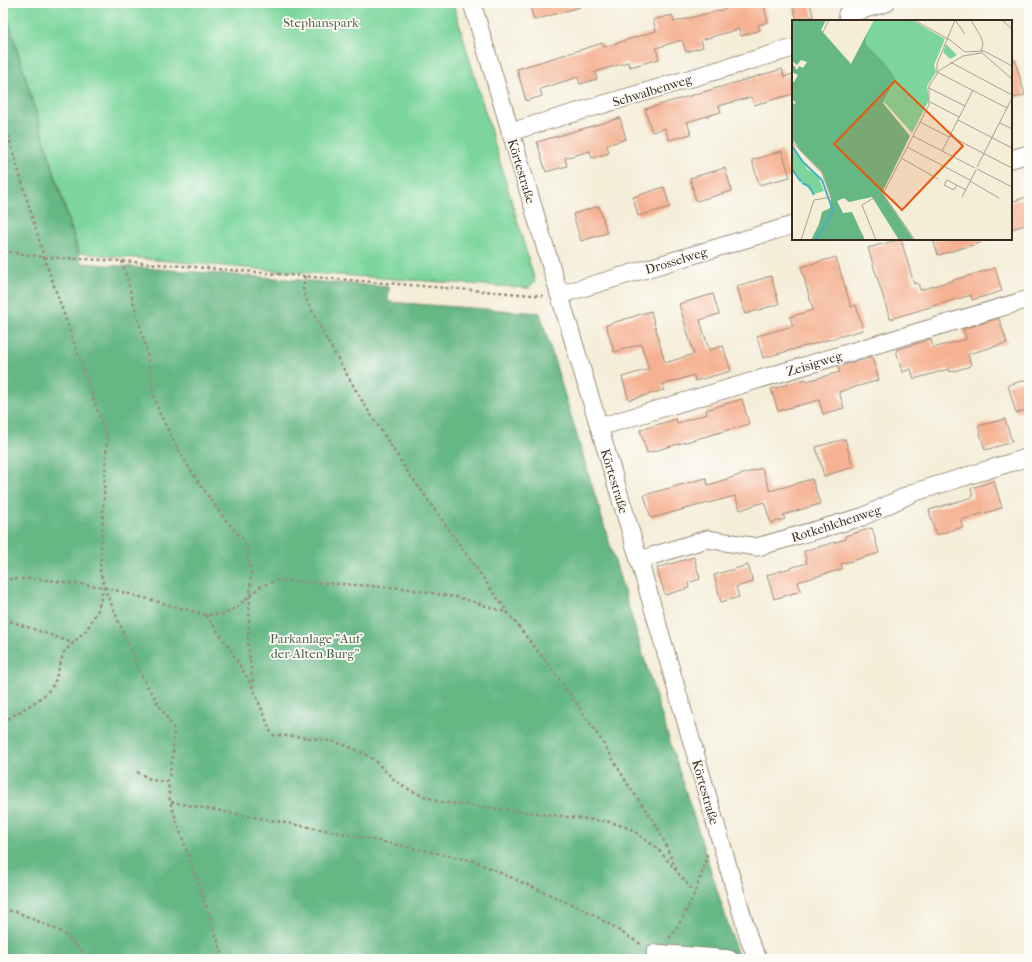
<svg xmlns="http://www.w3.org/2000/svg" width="1032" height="962" font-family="'IM FELL French Canon',serif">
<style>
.green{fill:#7cd69c;stroke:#5c805d}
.forest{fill:#65b784;stroke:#507051}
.building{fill:#f5b192}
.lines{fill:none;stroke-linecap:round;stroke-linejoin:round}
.minor-casing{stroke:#988c7b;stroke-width:19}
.path{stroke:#988c7b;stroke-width:2.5;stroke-dasharray:3 3;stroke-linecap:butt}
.minor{stroke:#fff;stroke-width:17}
.labels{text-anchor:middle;stroke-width:3.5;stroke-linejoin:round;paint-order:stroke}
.park-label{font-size:13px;fill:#4e5e44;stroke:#fdfcf7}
.street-label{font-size:13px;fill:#3b2a1e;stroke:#fdfcf7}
.inset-river{fill:none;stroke:#49afc8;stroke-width:2}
.inset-road{fill:none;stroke:#aa9f8e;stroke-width:1}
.view{fill:#e8590c;fill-opacity:0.15;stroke:#e8590c;stroke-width:2}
.inset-edge{fill:none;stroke:#3b2a1e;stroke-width:2}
</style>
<rect width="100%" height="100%" fill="#fdfcf7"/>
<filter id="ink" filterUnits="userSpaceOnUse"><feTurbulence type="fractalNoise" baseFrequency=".025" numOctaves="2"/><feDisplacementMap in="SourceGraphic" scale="8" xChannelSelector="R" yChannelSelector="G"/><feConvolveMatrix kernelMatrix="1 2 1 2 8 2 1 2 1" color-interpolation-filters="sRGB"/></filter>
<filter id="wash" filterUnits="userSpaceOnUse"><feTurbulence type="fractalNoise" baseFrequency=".012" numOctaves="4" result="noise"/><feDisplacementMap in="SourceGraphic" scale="16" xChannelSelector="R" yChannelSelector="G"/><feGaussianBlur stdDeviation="0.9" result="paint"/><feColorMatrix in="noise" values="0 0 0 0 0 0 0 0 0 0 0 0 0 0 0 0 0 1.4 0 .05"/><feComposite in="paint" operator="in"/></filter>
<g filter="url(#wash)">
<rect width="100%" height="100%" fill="#f4edd8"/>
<path class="green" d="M3,3H453L535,281L529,288L279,271L79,253Z"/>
<path class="forest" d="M3,3L81,263L389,287L388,302L540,313L658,704L739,959H3Z"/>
<g id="blocks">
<g class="building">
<path d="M529,3H579L580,7L534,20Z"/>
<path d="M748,3H763L768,22L758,25L760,30L741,36L739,29L701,40L703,47L686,52L682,40L656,48L659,59L630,67L628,62L595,72L597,79L580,84L578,77L540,89L542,96L526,101L517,69L603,43L604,47L656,31L653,20L672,15L674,22Z"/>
<path d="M792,3H810L813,16L797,20Z"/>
<path d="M1011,60H1015L1025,95L1011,99Z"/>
<path d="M782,69L784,77L793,74V94L754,105L751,97L719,106L721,112L687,122L691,134L669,140L665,128L652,132L645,109Z"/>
<path d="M620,118L626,139L607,145L609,153L592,158L590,151L565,158L567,166L546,172L537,142Z"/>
<path d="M782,151L790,177L759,185L752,160Z"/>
<path d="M725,168L732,191L696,201L690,178Z"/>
<path d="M664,187L670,207L638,216L633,197Z"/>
<path d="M1027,197L1029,204V224L1011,229V202Z"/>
<path d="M599,206L607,233L581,241L573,214Z"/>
<path d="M901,239L914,284L918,283L920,290L995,268L1002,291L972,300L971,295L890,319L868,248Z"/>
<path d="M933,239H980V243L938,255Z"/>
<path d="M836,257L851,307L856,305L863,330L763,358L757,336L793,326L790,317L813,310L801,267Z"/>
<path d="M771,276L779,304L745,314L737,286Z"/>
<path d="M713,294L719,314L700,320L709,350L723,346L731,371L695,381L694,375L662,385L664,390L629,400L622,377L649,369L641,344L614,352L606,325L651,311L665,363L694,354L679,304Z"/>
<path d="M999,318L1007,343L968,354L971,366L950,372L949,369L914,379L911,369L902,372L896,350L931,339L933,348L966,339L963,329Z"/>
<path d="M872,357L879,380L839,392L844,408L823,414L819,400L778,411L771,389L806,379L807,381L840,372L838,367Z"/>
<path d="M1029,379V409L1016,413L1008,385Z"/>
<path d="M742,399L749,424L647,453L640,430L676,419L677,423L707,414L706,410Z"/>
<path d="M1005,419L1012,442L985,450L978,426Z"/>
<path d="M845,439L853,467L824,476L816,447Z"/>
<path d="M762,468L770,491L812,479L820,504L783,515L785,519L771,523L764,502L740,510L735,496L651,518L644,495L706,478L708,485Z"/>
<path d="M994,481L1002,508L961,520L963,527L936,535L929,510L973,497L971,488Z"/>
<path d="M872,528L879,553L841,564L842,569L798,582L801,591L774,599L767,575L807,563L804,551L846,539L845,536Z"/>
<path d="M694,557L700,579L688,583L689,588L665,595L657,568Z"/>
<path d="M748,565L753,582L736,587L739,597L721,602L714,575Z"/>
</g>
</g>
</g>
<g filter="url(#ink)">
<use href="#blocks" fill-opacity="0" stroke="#988c7b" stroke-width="1"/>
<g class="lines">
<defs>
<g id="minor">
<path d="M472,3L639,560L750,942L758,959"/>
<path d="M847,14L886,3"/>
<path d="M510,132L793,48"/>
<path d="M1011,159L1029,154"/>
<path d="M559,295L793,225"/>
<path d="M599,427L1029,299"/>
<path d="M639,560L707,539L757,547L862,517L915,492L1029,457"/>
<path d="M655,953L729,959"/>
</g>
</defs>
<use href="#minor" class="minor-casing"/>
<g class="path">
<path d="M3,118L44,257L107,437L100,570L104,587L143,679L174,729L173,755L168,782L170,802L224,959"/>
<path d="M3,251L44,257L122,261L543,296"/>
<path d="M122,261L146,347L153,392L159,412L180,453L199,483L223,517L243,539L247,548L251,573L248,643L253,686"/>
<path d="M305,276L303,289L305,297L328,342L364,404L406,469L508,613L560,680L600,738L627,783L657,826L677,871"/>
<path d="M3,579H39L104,587L206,615L225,614L237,607L261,586L278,580L403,588L461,598L508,613"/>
<path d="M206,615L229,647L253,688L272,735C305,737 339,738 368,756C380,763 388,776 400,784C412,792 426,797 440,802L611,822L631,829L658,849L694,892"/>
<path d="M10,621L73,643"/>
<path d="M3,722L35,702L46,694L54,684L64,652L87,629L98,610L104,587"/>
<path d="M137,772L152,780L168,782"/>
<path d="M171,802L331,831L474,861L591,913L642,945"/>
<path d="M3,910L17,912L62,932L88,957"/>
<path d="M669,938C685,920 702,878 707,854"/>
<path d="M3,956L218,959"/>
</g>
<use href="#minor" class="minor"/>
</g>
</g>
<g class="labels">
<g class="park-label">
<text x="321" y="27">Stephanspark</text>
<text x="315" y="643">Parkanlage "Auf<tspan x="315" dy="15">der Alten Burg"</tspan></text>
</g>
<g class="street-label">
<text transform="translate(652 90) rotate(-17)" y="5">Schwalbenweg</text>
<text transform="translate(522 171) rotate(73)" y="5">Körtestraße</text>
<text transform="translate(676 260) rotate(-17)" y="5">Drosselweg</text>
<text transform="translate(814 363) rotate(-17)" y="5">Zeisigweg</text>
<text transform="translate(615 481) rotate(73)" y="5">Körtestraße</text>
<text transform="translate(836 523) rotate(-18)" y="5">Rotkehlchenweg</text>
<text transform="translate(706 792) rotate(74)" y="5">Körtestraße</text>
</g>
</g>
<g transform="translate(792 20)">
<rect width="220" height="220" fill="#f4edd8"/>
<path d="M82,0H120L153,19L142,45L144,52L135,66L137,80L120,113L92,82L104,58L92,42L74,24L75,13ZM154,24L165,35L158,39L151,32ZM0,123L15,149L26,156L32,171L22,174L7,159L0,148Z" fill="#7cd69c"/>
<path d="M0,0H34L29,10L59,44L75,13L74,24L92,42L104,58L91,83L118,116L90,173L122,220H107L80,177L57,182L52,178L45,181L51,193L60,192L73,220H19L27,204L30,192L38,188L39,176L30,152L7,129L1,119L0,82L2,84L4,83L0,79V61L2,62L6,55L0,52V43L5,50L7,46L11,48L15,42L9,40L5,45L0,41Z" fill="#65b784"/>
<path class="inset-river" d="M0,126L11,142L30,160L41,191L24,220M0,149L9,162M10,163L17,166L22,175"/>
<path class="inset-road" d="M122,0L158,20L173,32L192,31L220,46M163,0L173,14M179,0L189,17L191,24L189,31M210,0L220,9M31,12L37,0M189,32L220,59M189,33L171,36L145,52L215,88M158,42L220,75M137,68L173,86M138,82L167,97M166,100L220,128M128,102L157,117M208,103L220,109M0,108L2,124L30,153L39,177L22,180L9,220M121,116L183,148M158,116L220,148M115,127L178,160M150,131L181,70M109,138L146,159M185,147L220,78M185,149L220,167M178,161L207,178M85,165L123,220M165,165L162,170L152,165L155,160L174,170M170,177L184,150M84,220L70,185L92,172L137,85V66L145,54V44L163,0"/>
<path class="view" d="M103,61L171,126L110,190L42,124Z"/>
<rect width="220" height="220" class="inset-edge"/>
</g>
<rect width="1032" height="962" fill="none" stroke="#fdfcf7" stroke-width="16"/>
</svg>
